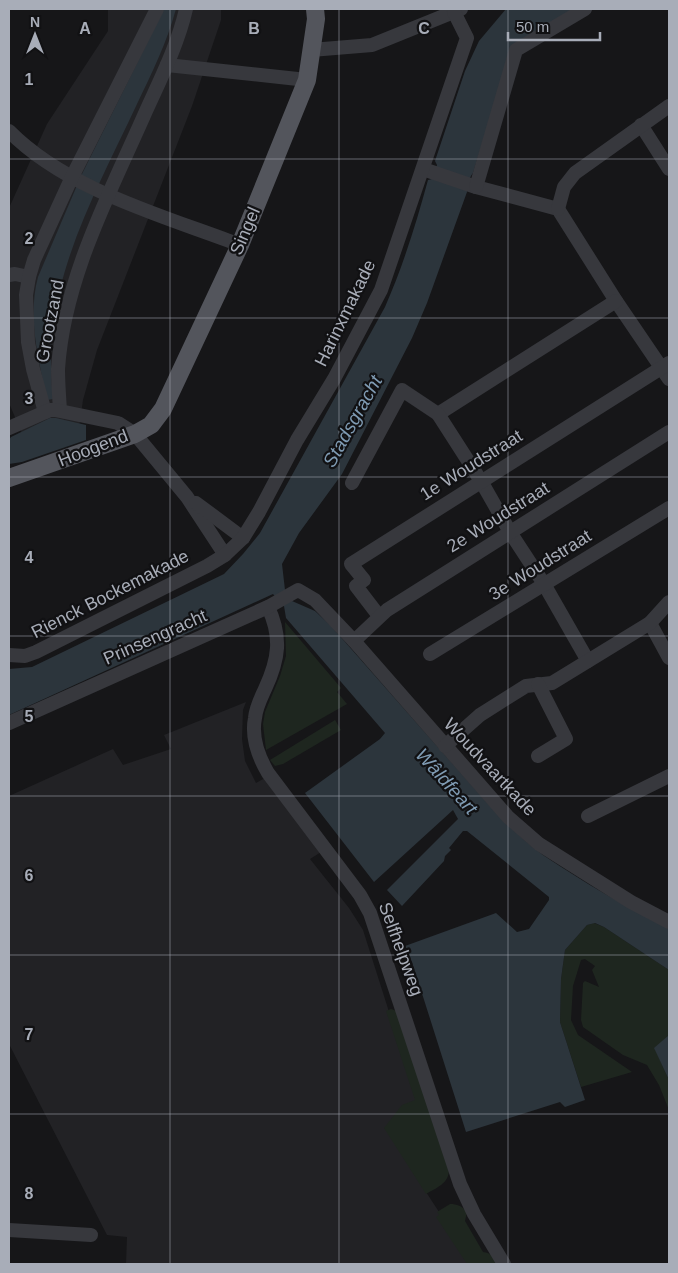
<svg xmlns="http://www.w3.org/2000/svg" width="678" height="1273" font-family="Arial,sans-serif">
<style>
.built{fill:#222225}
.green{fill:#1e261f}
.water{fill:#2c353c}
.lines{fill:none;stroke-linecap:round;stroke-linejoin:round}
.minor{stroke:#37383d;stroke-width:14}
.major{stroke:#53555c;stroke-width:18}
.grid{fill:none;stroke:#a8adb8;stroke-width:1;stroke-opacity:0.55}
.labels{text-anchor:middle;stroke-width:4.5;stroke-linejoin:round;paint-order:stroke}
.street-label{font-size:18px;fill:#a8adb8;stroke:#111113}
.water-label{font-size:19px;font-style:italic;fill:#7f9bb3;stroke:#111113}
.grid-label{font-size:16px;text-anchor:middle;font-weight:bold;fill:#a8adb8;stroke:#111113;stroke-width:4.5;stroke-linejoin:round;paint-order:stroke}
</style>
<rect width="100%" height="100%" fill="#161618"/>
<g class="built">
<path d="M108,9H221V20L192,106L97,350L83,400L79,428L23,436L9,403V208L47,124L108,31Z"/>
<path d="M246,702L243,710L242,739L245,761L256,783L265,778L321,852L310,859L349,908L363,930L440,1172L426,1192L473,1264H126L127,1237L107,1235L9,1044V796L113,749L123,765L171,749L164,735Z"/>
</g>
<g class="green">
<path d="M285,622L341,688L337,692L347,704L266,750L263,724L265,712L280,676L286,656Z"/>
<path d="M335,720L341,730L283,764L275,766L270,760Z"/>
<path d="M594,923L604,927L669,970V1035L655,1049L669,1080V1110L659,1085L647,1065L623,1055L583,1027L581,1020L583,983L585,981L599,987L592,970L595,966L585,959L581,960L573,986L571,1020L578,1035L632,1072L581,1087L560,1022L561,979L565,950L587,925Z"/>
<path d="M391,1009L397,1011L449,1171C448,1184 436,1188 426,1194L384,1128L402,1105L415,1100L386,1011Z"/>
<path d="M450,1204C457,1204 462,1206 467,1212L465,1221L483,1252C491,1253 494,1256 496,1264H467L436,1217L439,1215L437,1212Z"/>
</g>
<g class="water">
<path d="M164,9H176C167,42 152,73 137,104C103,177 60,253 52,335C50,356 51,378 53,399L47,400C39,361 27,318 38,277L81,176Z"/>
<path d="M506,9H573L512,47L473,173C469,178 466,186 467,192L427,303L412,338L342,474L299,533L282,564L285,590L292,601L315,611L331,626L489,805C506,822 523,841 543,855C583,882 626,907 669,928V970L604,927L595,923L587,925L565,950L561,979L560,1022L585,1100L565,1107L560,1102L466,1132L412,962L405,946L496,913L517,932L529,929L549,900V897L467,831H463L449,848L451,850L445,856L444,861L402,906L387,890L458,819L453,810L374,882L305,793L380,739L385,733L286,618L284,606L273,594L9,715V669L32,667L224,574L243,554L260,533L385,307C403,266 416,224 428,180L432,179L437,165L435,161L465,71L479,41Z"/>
<path d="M50,418H56L86,425V440L22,462L9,464V440L11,437Z"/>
<path d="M669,1035V1080L654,1048Z"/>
</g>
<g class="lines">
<g class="minor">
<path d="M311,50L372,45L461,9"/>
<path d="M167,65L307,80"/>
<path d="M641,125L669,169"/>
<path d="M9,131C67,190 164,216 240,245"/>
<path d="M423,169L476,187L558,209L616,301L669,379"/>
<path d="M476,187L516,50L585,9"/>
<path d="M558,209L564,187L575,173L669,106"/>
<path d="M9,275L15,274L29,277"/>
<path d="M60,410C59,396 58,382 58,369C64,278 110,193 146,111C161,78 178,44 186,9"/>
<path d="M45,412L33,369L28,342L26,295L29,277L34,260L71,179L157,9"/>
<path d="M438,414L616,301"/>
<path d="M9,428L50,410H55L118,423L135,434L187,497L225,555"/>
<path d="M352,483L402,390L438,414L481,481L510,532L544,584L588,661"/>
<path d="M196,503L243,538"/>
<path d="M268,607C282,637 279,659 265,689C261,698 256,707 255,718C251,738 258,756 268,773L360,895L370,913L460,1184L474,1214L504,1264"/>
<path d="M379,616L356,586L364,580L351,564L669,363"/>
<path d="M650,623L669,658"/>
<path d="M354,641L387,610L669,432"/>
<path d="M430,654L669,508"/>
<path d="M9,655L25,656L36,652L207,566L225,555L243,538L259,512L297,440L334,379L381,290L467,38L454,12"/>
<path d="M9,723L268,607L298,590L315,600L354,641L508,817L539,844L631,902L669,922"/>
<path d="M445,746L480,715L526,686L552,683L650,623L669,602"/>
<path d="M538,756L566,739L538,684"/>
<path d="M588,816L669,776"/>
<path d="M9,1230L91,1235"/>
</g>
<path class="major" d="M9,478L135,434L151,425L163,409L240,245L307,80L316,19L315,9"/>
</g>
<path class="grid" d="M170,9V1264M339,9V1264M508,9V1264M9,159H669M9,318H669M9,477H669M9,636H669M9,796H669M9,955H669M9,1114H669"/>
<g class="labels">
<g class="street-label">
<text transform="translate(245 231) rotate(-67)" y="6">Singel</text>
<text transform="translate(345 313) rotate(-64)" y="6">Harinxmakade</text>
<text transform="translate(50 321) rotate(-79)" y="6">Grootzand</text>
<text transform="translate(93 448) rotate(-21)" y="6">Hoogend</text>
<text transform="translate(471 465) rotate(-32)" y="6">1e Woudstraat</text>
<text transform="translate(498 517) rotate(-32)" y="6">2e Woudstraat</text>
<text transform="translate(540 565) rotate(-32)" y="6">3e Woudstraat</text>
<text transform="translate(110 594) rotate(-27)" y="6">Rienck Bockemakade</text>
<text transform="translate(155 637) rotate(-24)" y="6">Prinsengracht</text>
<text transform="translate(490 767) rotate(47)" y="6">Woudvaartkade</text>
<text transform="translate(401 949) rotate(70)" y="6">Selfhelpweg</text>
</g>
<g class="water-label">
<text transform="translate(352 421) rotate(-61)" y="7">Stadsgracht</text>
<text transform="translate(447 781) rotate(48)" y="7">Wâldfeart</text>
</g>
</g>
<g class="grid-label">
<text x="85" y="34">A</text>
<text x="254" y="34">B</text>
<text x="424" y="34">C</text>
<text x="29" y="85">1</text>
<text x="29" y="244">2</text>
<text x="29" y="404">3</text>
<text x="29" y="563">4</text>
<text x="29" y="722">5</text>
<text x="29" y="881">6</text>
<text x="29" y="1040">7</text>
<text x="29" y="1199">8</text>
</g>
<rect width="678" height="1273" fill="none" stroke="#a8adb8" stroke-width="20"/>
<g transform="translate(35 35)" stroke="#111113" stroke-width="4" paint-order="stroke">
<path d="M0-4L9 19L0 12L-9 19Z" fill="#a8adb8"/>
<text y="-8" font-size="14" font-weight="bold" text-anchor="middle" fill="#a8adb8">N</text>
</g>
<path d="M508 32v8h92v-8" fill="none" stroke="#a8adb8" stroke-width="2.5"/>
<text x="516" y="32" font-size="15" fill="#a8adb8" stroke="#111113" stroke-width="4" paint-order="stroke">50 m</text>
</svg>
